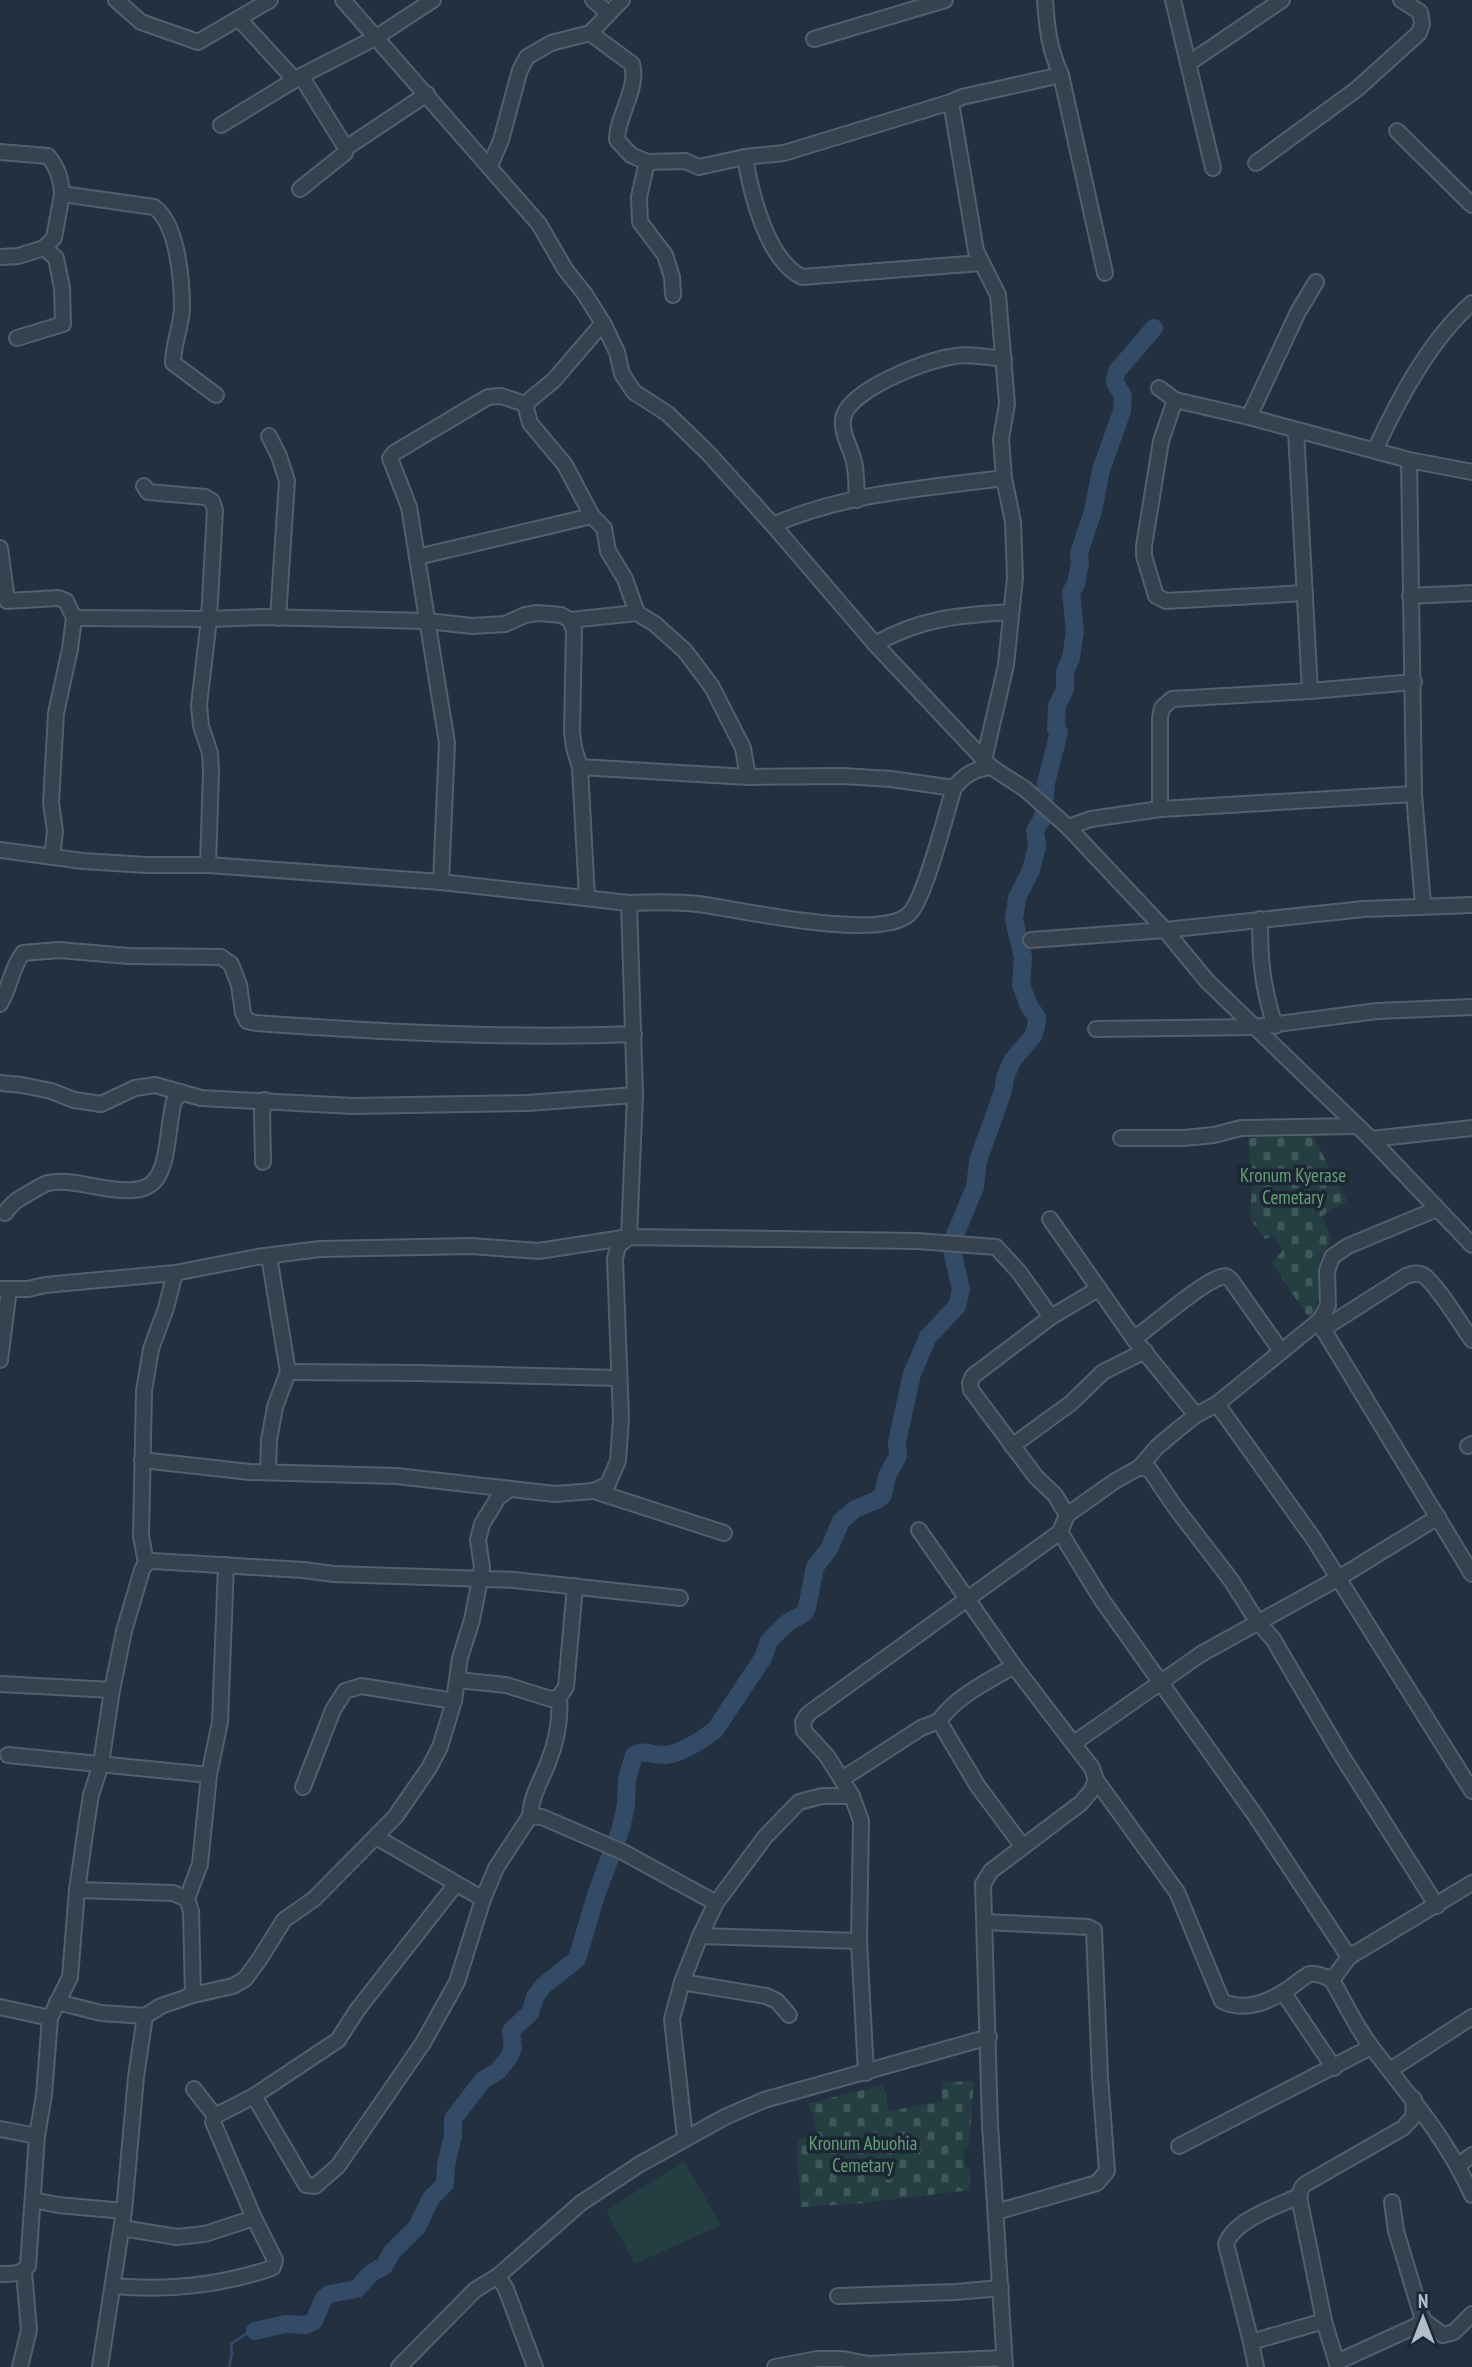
<svg xmlns="http://www.w3.org/2000/svg" width="1472" height="2367" font-family="'PT Sans Narrow',sans-serif">
<style>
.grass{fill:#243e41}
.cemetery{fill:url(#cemetery-stones)}
.lines{fill:none;stroke-linecap:round;stroke-linejoin:round}
.stream{stroke:#344b68;stroke-width:2.5}
.river{stroke:#344b68;stroke-width:18}
.minor-casing{stroke:#545f6e;stroke-width:18}
.minor{stroke:#364250;stroke-width:14}
.labels{text-anchor:middle;stroke-width:7;stroke-linejoin:round;paint-order:stroke}
.park-label{font-size:19px;fill:#689e73;stroke:#1b2735}
</style>
<defs>
<pattern id="cemetery-stones" width="16" height="16" patternUnits="userSpaceOnUse" patternTransform="scale(1.75)"><rect width="16" height="16" fill="#243e41"/><path d="M2 7V4a2 2 0 0 1 4 0v3zM10 15v-3a2 2 0 0 1 4 0v3z" fill="#41585b"/></pattern>
</defs>
<rect width="100%" height="100%" fill="#223040"/>
<path class="grass" d="M684,2161L721,2225L635,2264L606,2211Z"/>
<g class="cemetery">
<path d="M1312,1134L1347,1201L1322,1216L1332,1240L1320,1258V1292L1312,1323L1272,1263L1283,1250L1272,1236L1265,1239L1250,1218L1252,1187L1248,1138Z"/>
<path d="M974,2081L969,2147L963,2150L966,2168L970,2167V2190L856,2204L800,2207C802,2184 793,2162 799,2140L817,2133L809,2103L884,2085L889,2111L942,2101V2082Z"/>
</g>
<g class="lines">
<path class="stream" d="M229,2367L232,2353L231,2344L246,2334L255,2331"/>
<path class="river" d="M255,2331L285,2324L306,2325L314,2321L324,2298L329,2294L357,2289L371,2273L384,2266L392,2252L417,2227L431,2198L445,2184L446,2165L453,2136V2119L483,2080L498,2071L509,2057L513,2048L511,2031L530,2013L535,1997L543,1986L577,1959L596,1895L621,1828L626,1805L627,1779L634,1755C645,1749 654,1756 666,1755C682,1753 703,1739 715,1730L763,1658L769,1641L787,1623L803,1614L807,1608L815,1567L829,1549L841,1521L855,1509L877,1500L883,1495L887,1476L898,1456L897,1442L912,1374L928,1337L957,1306L961,1290L952,1250V1242L975,1187L978,1161L1003,1091L1005,1078L1012,1061L1033,1036L1036,1027L1037,1017L1029,1006L1021,985L1023,957L1014,920L1017,898L1031,870L1037,847L1035,830L1043,818L1046,783L1059,732L1056,729L1057,706L1065,689V672L1071,658L1075,631L1071,592L1076,584L1080,563L1079,553L1093,511L1101,470L1122,411L1123,396C1118,386 1112,384 1117,371L1154,328"/>
<defs>
<g id="minor">
<path d="M116,0L141,22L198,42L270,0"/>
<path d="M343,0L539,224L565,269L584,293L603,323L617,352L622,374L634,392L668,414L709,454L773,525L875,644L991,767L1025,789L1068,827L1165,930L1207,981L1371,1139L1472,1245"/>
<path d="M593,0L608,13"/>
<path d="M1045,0C1047,29 1049,48 1061,75L1105,273"/>
<path d="M1173,0L1213,168"/>
<path d="M239,19L295,80"/>
<path d="M590,33L632,64C639,89 617,115 617,140L631,155L647,162L685,161L699,167L745,157L784,153L951,102"/>
<path d="M814,39L945,0"/>
<path d="M1189,63L1282,0"/>
<path d="M221,125L301,76"/>
<path d="M1397,131L1472,205"/>
<path d="M346,148L427,94"/>
<path d="M0,152L48,156C58,168 61,179 62,194L154,207C178,224 182,281 182,309C181,327 173,345 173,363L216,395"/>
<path d="M745,157C751,194 767,260 802,277L981,263"/>
<path d="M647,162L639,197L640,222L665,255L672,277L673,295"/>
<path d="M1256,163L1357,89L1419,33L1422,24L1420,12L1401,0"/>
<path d="M490,166L501,140L520,70L527,57L551,43L590,33L622,0"/>
<path d="M300,189L345,153L346,148L301,76L375,38L433,0"/>
<path d="M0,257L18,256L44,248L54,238L62,194"/>
<path d="M17,338L63,324L62,288L56,258L44,248"/>
<path d="M1159,388L1175,400L1249,417L1409,460L1472,472"/>
<path d="M1175,400L1161,441L1144,546V556L1156,596L1166,601L1305,593"/>
<path d="M1249,417L1298,312L1316,282"/>
<path d="M1296,431L1310,691"/>
<path d="M269,436L279,456L287,481L278,618"/>
<path d="M1375,450C1398,400 1430,339 1472,303"/>
<path d="M1409,460L1414,794L1423,905"/>
<path d="M144,486L148,492L205,497L212,501L215,510L209,619L199,705L201,726L210,753L211,772L208,865"/>
<path d="M857,500C856,488 857,474 854,462C851,447 839,431 844,415C853,389 924,361 950,357C968,353 986,357 1004,359"/>
<path d="M773,525C845,493 927,488 1004,478"/>
<path d="M0,548L7,601L58,598L66,601L74,618L70,649L56,713L51,803L55,831L52,857"/>
<path d="M417,557L409,507L390,458L394,453L488,397L501,396L525,404"/>
<path d="M1410,596L1472,593"/>
<path d="M637,613L655,624L685,651L712,687L743,748L748,777"/>
<path d="M74,618L209,619L262,617L427,621L472,626L505,624L525,615L538,613L561,615L570,620L637,613L625,579L608,551L604,528L592,516L565,465L530,423L525,404L554,380L603,323"/>
<path d="M570,620L574,630L572,732L574,748L580,767L587,898"/>
<path d="M875,644C921,618 959,615 1011,612"/>
<path d="M984,760L1006,665L1015,578L1013,522L1004,478L1001,439L1007,404L998,295L976,251L951,102L962,97L1061,75"/>
<path d="M580,767L748,777L842,776L891,779L954,788"/>
<path d="M1160,809V718L1162,708L1172,699L1310,691L1414,682"/>
<path d="M1068,827L1091,819L1160,809L1414,794"/>
<path d="M0,850L83,861L146,865H208L441,882L629,903"/>
<path d="M441,882L447,743L417,557L592,516"/>
<path d="M1260,919C1260,961 1262,985 1275,1026"/>
<path d="M1031,940L1165,930L1364,909L1472,905"/>
<path d="M0,1004C10,988 11,968 23,953L59,950L128,956L221,957L231,964L239,985L243,1013L247,1021L256,1023C382,1032 508,1039 634,1034"/>
<path d="M1096,1029L1255,1027L1377,1011L1472,1007"/>
<path d="M0,1083L22,1085L51,1091L74,1100L101,1104L135,1088L155,1085L201,1098L353,1106L527,1103L635,1095"/>
<path d="M1121,1138H1184L1214,1135L1241,1128L1356,1126"/>
<path d="M1371,1139L1472,1128"/>
<path d="M263,1162L262,1112L265,1100"/>
<path d="M5,1213C12,1203 18,1199 29,1193C35,1190 41,1185 48,1183C75,1175 137,1206 156,1179C169,1162 168,1123 174,1101L181,1092"/>
<path d="M1050,1219L1134,1339L1196,1415"/>
<path d="M0,1289H28L45,1285L175,1273L257,1257L320,1249L471,1246L539,1251L629,1237L917,1241L996,1247L1019,1272L1051,1317"/>
<path d="M1320,1320L1323,1329L1472,1574"/>
<path d="M1323,1329L1406,1276C1412,1274 1417,1272 1423,1275C1436,1283 1462,1326 1472,1340"/>
<path d="M1134,1339C1152,1326 1202,1282 1221,1277C1227,1275 1227,1277 1231,1280L1281,1351"/>
<path d="M0,1360L9,1289"/>
<path d="M288,1372L418,1373L618,1378"/>
<path d="M1217,1404L1313,1538L1472,1791"/>
<path d="M1012,1446L1071,1403L1103,1372L1145,1351"/>
<path d="M1468,1446L1472,1444"/>
<path d="M142,1460L250,1472L396,1476L555,1494L594,1491L608,1484L618,1461L621,1418L615,1259L618,1246L629,1237L635,1095L629,903C652,902 675,901 698,904C739,909 879,942 909,914C925,899 946,813 954,788C964,775 974,769 991,767"/>
<path d="M1140,1467L1150,1470L1175,1507L1231,1580L1257,1621L1273,1639L1340,1753L1437,1906"/>
<path d="M268,1472L269,1440L275,1407L288,1372L269,1256"/>
<path d="M594,1491L724,1533"/>
<path d="M1067,1515L1055,1495L1036,1477L971,1390L970,1383L973,1376L1051,1317L1098,1289"/>
<path d="M919,1530L1014,1666L1092,1768L1096,1780L1177,1892L1222,2001C1246,2013 1271,2001 1291,1987C1297,1983 1304,1976 1310,1974C1317,1973 1326,1977 1332,1980L1349,1957L1472,1883"/>
<path d="M1060,1532L1102,1600L1255,1815L1349,1957"/>
<path d="M146,1563L141,1536L144,1391L151,1349L166,1308L175,1273"/>
<path d="M1014,1666C989,1681 956,1696 939,1721L977,1785L1023,1847"/>
<path d="M457,1680L506,1685L551,1699L559,1697L566,1687L575,1586"/>
<path d="M0,1684L112,1690L124,1631L142,1570L146,1563L153,1561L303,1570L334,1574L514,1580L680,1598"/>
<path d="M1074,1743L1201,1654L1337,1579L1438,1517"/>
<path d="M8,1755L209,1775L200,1864L187,1899"/>
<path d="M209,1775L220,1722L226,1565"/>
<path d="M842,1779L921,1728L939,1721"/>
<path d="M303,1787L333,1710L345,1691L361,1686L454,1701"/>
<path d="M852,1796L827,1756L804,1731L803,1722L808,1714L1060,1532L1067,1515L1115,1481L1140,1467L1157,1447L1176,1431L1196,1415L1217,1404L1320,1320L1328,1306L1327,1271L1332,1257L1348,1246L1437,1209"/>
<path d="M530,1816C531,1796 541,1781 548,1763C556,1743 561,1719 559,1697"/>
<path d="M376,1837L483,1899"/>
<path d="M77,1890L173,1893L187,1899L191,1911L193,1995"/>
<path d="M985,1922L1088,1927L1094,1930L1100,2077L1107,2171L1097,2183L996,2212"/>
<path d="M700,1936L859,1941"/>
<path d="M1332,1980C1345,2003 1357,2029 1373,2049C1410,2097 1447,2139 1472,2195"/>
<path d="M682,1982L766,1996L777,2001L789,2015"/>
<path d="M1283,1992L1334,2068"/>
<path d="M57,2002L101,2013L145,2016L161,2006L193,1995L233,1986L245,1979L259,1960L284,1920L314,1899L395,1817L429,1768L440,1747L454,1701L460,1658L472,1620L480,1579L482,1567L478,1540L482,1524L498,1498L507,1491"/>
<path d="M0,2007L50,2018"/>
<path d="M1390,2070L1472,2017"/>
<path d="M254,2096L306,2185L315,2186L338,2166L423,2043L457,1982L483,1899L496,1868L530,1816L542,1817L623,1852L716,1903"/>
<path d="M215,2116L254,2096L338,2040L358,2009L456,1884"/>
<path d="M0,2129L37,2136"/>
<path d="M685,2138L672,2019L682,1982L700,1936L716,1903L765,1837L799,1802L822,1796H852L861,1821L859,1941L866,2073"/>
<path d="M1179,2146L1371,2047"/>
<path d="M1459,2165L1472,2155"/>
<path d="M1299,2196C1278,2206 1234,2220 1226,2244L1251,2342L1324,2321"/>
<path d="M33,2200L58,2205L124,2211L136,2077L145,2016"/>
<path d="M1392,2202L1396,2231L1423,2320"/>
<path d="M122,2228L177,2237L205,2234L254,2218"/>
<path d="M0,2274C11,2274 21,2275 28,2266L37,2136L44,2095L50,2018L70,1977L77,1890L87,1820L91,1795L101,1764L112,1690"/>
<path d="M113,2286C167,2291 217,2286 269,2269L273,2267L275,2260L254,2218L213,2122L215,2116L194,2089"/>
<path d="M838,2296L955,2292L1001,2288"/>
<path d="M1251,2342L1256,2367"/>
<path d="M1337,2362L1416,2326L1423,2320L1443,2335L1454,2332L1472,2314"/>
<path d="M20,2367L29,2330L24,2271"/>
<path d="M100,2367L124,2211"/>
<path d="M399,2367L475,2290L498,2276"/>
<path d="M535,2367L506,2289L498,2276L581,2203L640,2164L725,2117L764,2100L989,2037"/>
<path d="M775,2367L817,2359H843L868,2364L1004,2358"/>
<path d="M1005,2367L990,2125L983,1884L991,1871L1081,1803L1092,1790L1096,1780"/>
<path d="M1338,2367L1324,2321L1300,2202C1299,2193 1300,2187 1307,2183L1403,2128L1413,2117L1414,2099"/>
</g>
</defs>
<use href="#minor" class="minor-casing"/>
<use href="#minor" class="minor"/>
</g>
<g class="labels">
<g class="park-label">
<text x="1293" y="1182">Kronum Kyerase<tspan x="1293" dy="22">Cemetary</tspan></text>
<text x="863" y="2150">Kronum Abuohia<tspan x="863" dy="22">Cemetary</tspan></text>
</g>
</g>
<g transform="translate(1423 2318)" stroke="#1b2735" stroke-width="5" paint-order="stroke">
<path d="M0-5L12 26L0 18L-12 26Z" fill="#b3bccb"/>
<text y="-10" font-size="19" font-weight="bold" text-anchor="middle" fill="#b3bccb">N</text>
</g>
</svg>
